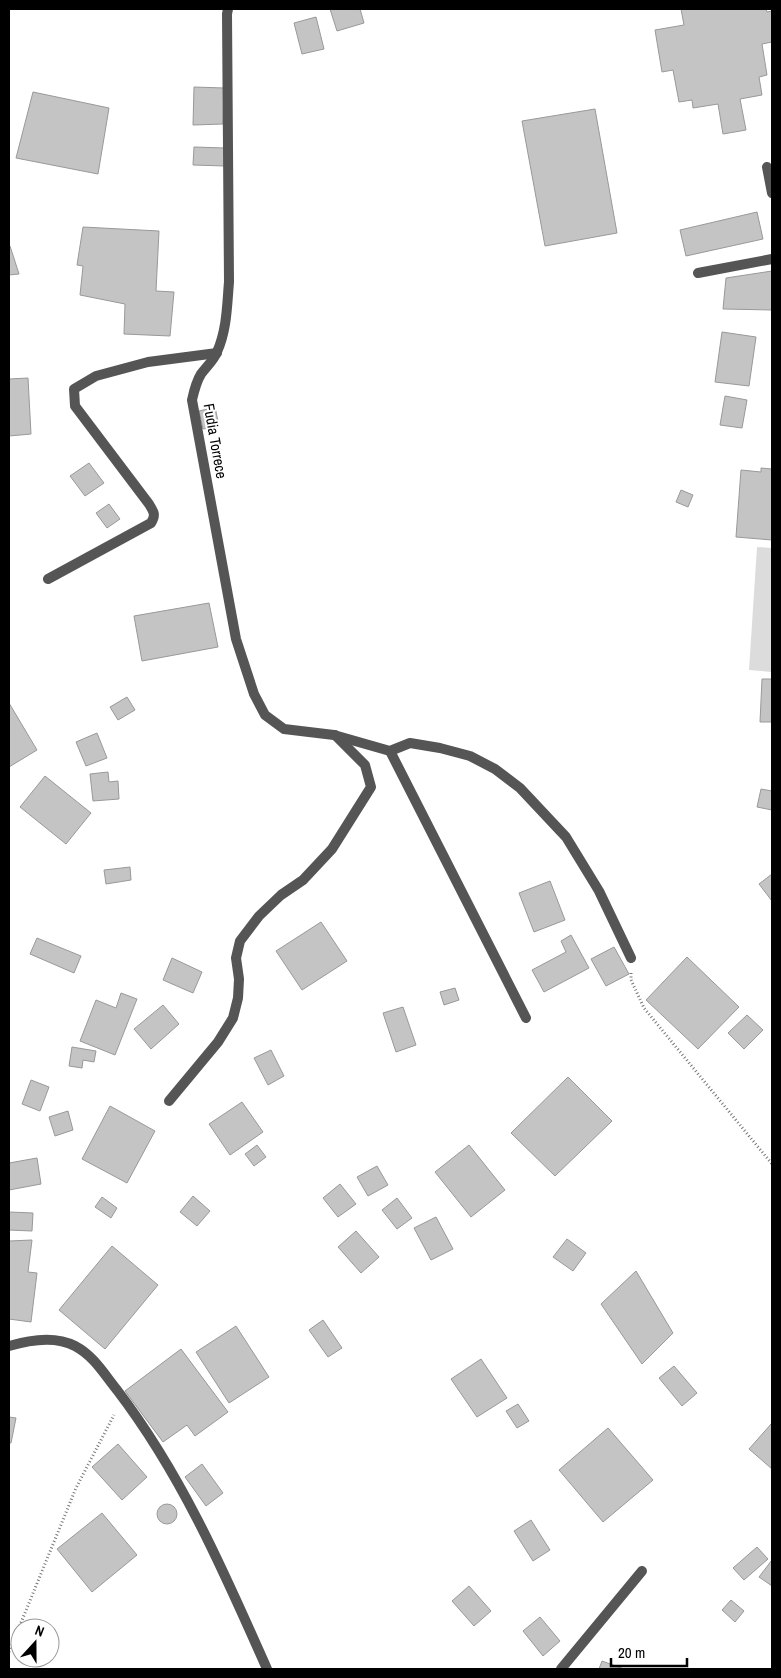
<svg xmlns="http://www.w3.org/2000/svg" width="781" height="1678" font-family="'Archivo Narrow',sans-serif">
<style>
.green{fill:#dcdcdc}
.building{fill:#c4c4c4;stroke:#999}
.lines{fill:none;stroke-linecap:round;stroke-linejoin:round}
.path{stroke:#777;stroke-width:3;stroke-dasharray:1 2.5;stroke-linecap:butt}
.lane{stroke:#555;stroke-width:10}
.street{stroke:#555;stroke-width:10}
.labels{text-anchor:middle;stroke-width:4;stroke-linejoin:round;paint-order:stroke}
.street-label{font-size:15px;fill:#000;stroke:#fff}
</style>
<rect width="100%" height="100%" fill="#fff"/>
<path class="green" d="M757,547L772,548V672L749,670Z"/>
<g class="building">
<path d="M330,9H360L364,23L337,31Z"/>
<path d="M681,9H766L767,12L772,11V42L762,44L767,75L759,77L762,95L740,99L746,130L723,134L718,104L693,108L692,100L679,102L673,70L662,72L655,30L684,25Z"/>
<path d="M316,17L324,49L302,54L294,23Z"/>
<path d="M194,87L224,88L223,124L193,125Z"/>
<path d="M33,92L109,108L98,174L16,158Z"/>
<path d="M595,109L617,233L545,246L522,121Z"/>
<path d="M194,147L225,148V166L193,165Z"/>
<path d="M757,212L763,239L686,256L680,230Z"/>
<path d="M83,227L159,231L156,291L174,292L170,336L124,334L125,304L80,295L83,266L77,265Z"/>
<path d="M9,246H10L19,274L9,275Z"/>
<path d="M772,271V310L723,309L726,278Z"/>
<path d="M722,332L756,337L749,386L715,382Z"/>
<path d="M28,378L31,434L9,436V379Z"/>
<path d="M725,396L747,400L742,428L720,425Z"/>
<path d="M215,407L219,426L203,429L199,411Z"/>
<path d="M89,463L104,483L85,496L70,476Z"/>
<path d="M761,468L772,469V540L736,537L741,470L761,472Z"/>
<path d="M681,490L693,495L688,507L676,502Z"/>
<path d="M109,504L120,519L107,528L96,513Z"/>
<path d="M209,603L218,647L142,661L134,616Z"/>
<path d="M762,679H772V722H760Z"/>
<path d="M127,697L135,710L118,720L110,707Z"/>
<path d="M9,703L37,750L9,767Z"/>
<path d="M97,733L107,758L86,766L76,742Z"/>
<path d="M108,772L109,782L118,781L119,799L93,801L90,774Z"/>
<path d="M45,776L91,813L66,844L20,807Z"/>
<path d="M761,789L772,791V810L757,807Z"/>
<path d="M130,867L131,880L106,884L104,870Z"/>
<path d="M772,874V901L759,884Z"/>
<path d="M550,881L565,920L534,932L519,893Z"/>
<path d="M321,922L347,961L302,990L276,951Z"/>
<path d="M571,935L589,968L544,992L532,970L566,952L561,941Z"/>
<path d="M37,938L81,956L74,973L30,954Z"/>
<path d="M614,947L629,974L606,986L591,959Z"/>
<path d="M687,957L739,1007L698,1049L646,1000Z"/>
<path d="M172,958L202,972L193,993L163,980Z"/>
<path d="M455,988L459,1000L444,1005L440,992Z"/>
<path d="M121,993L137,999L115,1055L80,1041L96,1000L116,1008Z"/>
<path d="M163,1005L179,1024L151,1049L134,1029Z"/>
<path d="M403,1007L416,1045L396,1052L383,1013Z"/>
<path d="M747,1015L763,1030L744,1049L728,1033Z"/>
<path d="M72,1047L96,1051L94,1062L83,1060L82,1068L69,1066Z"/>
<path d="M271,1050L284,1076L268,1085L254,1058Z"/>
<path d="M568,1077L612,1121L555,1176L511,1133Z"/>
<path d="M31,1080L49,1087L40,1111L22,1104Z"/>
<path d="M242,1102L263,1132L230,1155L209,1124Z"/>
<path d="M110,1106L155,1131L127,1183L82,1159Z"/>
<path d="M68,1111L73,1130L55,1136L49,1117Z"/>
<path d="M257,1145L266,1157L254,1166L245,1154Z"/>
<path d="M469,1145L505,1190L471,1217L435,1172Z"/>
<path d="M37,1158L41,1184L9,1190V1163Z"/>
<path d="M377,1166L388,1185L368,1196L357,1177Z"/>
<path d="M340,1184L356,1204L338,1217L323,1198Z"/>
<path d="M193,1196L210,1211L197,1226L180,1212Z"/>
<path d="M102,1197L117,1208L111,1218L95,1207Z"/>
<path d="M397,1198L412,1218L397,1229L382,1210Z"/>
<path d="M9,1212L33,1213L32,1231L9,1230Z"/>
<path d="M436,1217L453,1249L431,1260L414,1228Z"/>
<path d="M356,1231L379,1257L361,1273L338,1247Z"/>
<path d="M567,1239L586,1253L573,1271L553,1257Z"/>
<path d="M32,1240L28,1272L37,1273L31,1322L9,1319V1241Z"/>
<path d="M112,1246L158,1285L105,1349L59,1310Z"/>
<path d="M636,1271L673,1333L642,1364L601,1304Z"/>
<path d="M323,1320L342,1348L328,1357L309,1330Z"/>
<path d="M236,1326L269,1377L229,1403L196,1352Z"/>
<path d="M181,1349L228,1412L195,1436L187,1425L163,1442L125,1391Z"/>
<path d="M481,1359L507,1398L477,1417L451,1379Z"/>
<path d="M674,1366L697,1393L682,1406L659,1378Z"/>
<path d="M518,1404L529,1421L517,1428L506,1411Z"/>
<path d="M9,1417L16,1418L11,1443H9Z"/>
<path d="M772,1423V1469L749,1449Z"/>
<path d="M608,1428L653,1480L603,1522L559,1470Z"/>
<path d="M118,1444L147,1477L122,1500L92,1467Z"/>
<path d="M202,1464L223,1493L206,1506L185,1477Z"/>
<circle cx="167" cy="1514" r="10"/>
<path d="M102,1513L137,1555L92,1592L57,1549Z"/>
<path d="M531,1520L550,1550L533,1561L514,1531Z"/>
<path d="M757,1547L768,1559L744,1580L733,1568Z"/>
<path d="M772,1560V1586L759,1577Z"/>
<path d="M469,1586L491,1611L474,1626L452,1601Z"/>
<path d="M731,1600L744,1611L735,1622L722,1610Z"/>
<path d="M540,1617L560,1641L543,1656L523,1631Z"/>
<path d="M602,1661L624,1669H599Z"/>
</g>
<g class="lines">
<g class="path">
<path d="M631,973V980L644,1008L772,1164"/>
<path d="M9,1652L76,1488L114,1415"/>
</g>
<path class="lane" d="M767,167L772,193"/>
<g class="street">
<path d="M228,9L227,14L229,282C227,305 227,330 217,352C214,360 207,366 201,374C196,382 194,391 192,400L236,639L254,694L265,715L284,729L334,735L390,751L410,743L440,748L470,756L495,769L520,788L566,837L599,891L631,958"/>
<path d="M698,273L772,259"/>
<path d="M48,579L151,523C156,515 154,512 149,504L75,406L74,389L96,376L148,362L217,353"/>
<path d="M390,751L526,1018"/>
<path d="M169,1101L218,1042L233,1018L238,998L239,979L236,958L240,941L259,916L281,895L303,880L332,849L371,787L365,765L335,735"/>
<path d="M9,1346C29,1340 56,1336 75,1346C94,1356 104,1374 117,1390C182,1475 224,1572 267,1669"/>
<path d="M561,1669L642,1571"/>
</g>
</g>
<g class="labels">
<g class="street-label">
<text transform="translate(215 441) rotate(80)" y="5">Fudia Torrece</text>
</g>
</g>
<rect width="781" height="1678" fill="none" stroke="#000000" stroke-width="20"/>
<g transform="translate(35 1643) rotate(21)"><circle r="24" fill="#ffffff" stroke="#999999"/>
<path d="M0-4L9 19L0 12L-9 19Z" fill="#000000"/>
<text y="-8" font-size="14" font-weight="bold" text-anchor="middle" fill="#000000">N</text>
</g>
<path d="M611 1658v8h76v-8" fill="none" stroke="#000000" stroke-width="2.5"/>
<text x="618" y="1658" font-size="15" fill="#000000" stroke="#ffffff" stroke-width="4" paint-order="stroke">20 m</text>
</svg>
